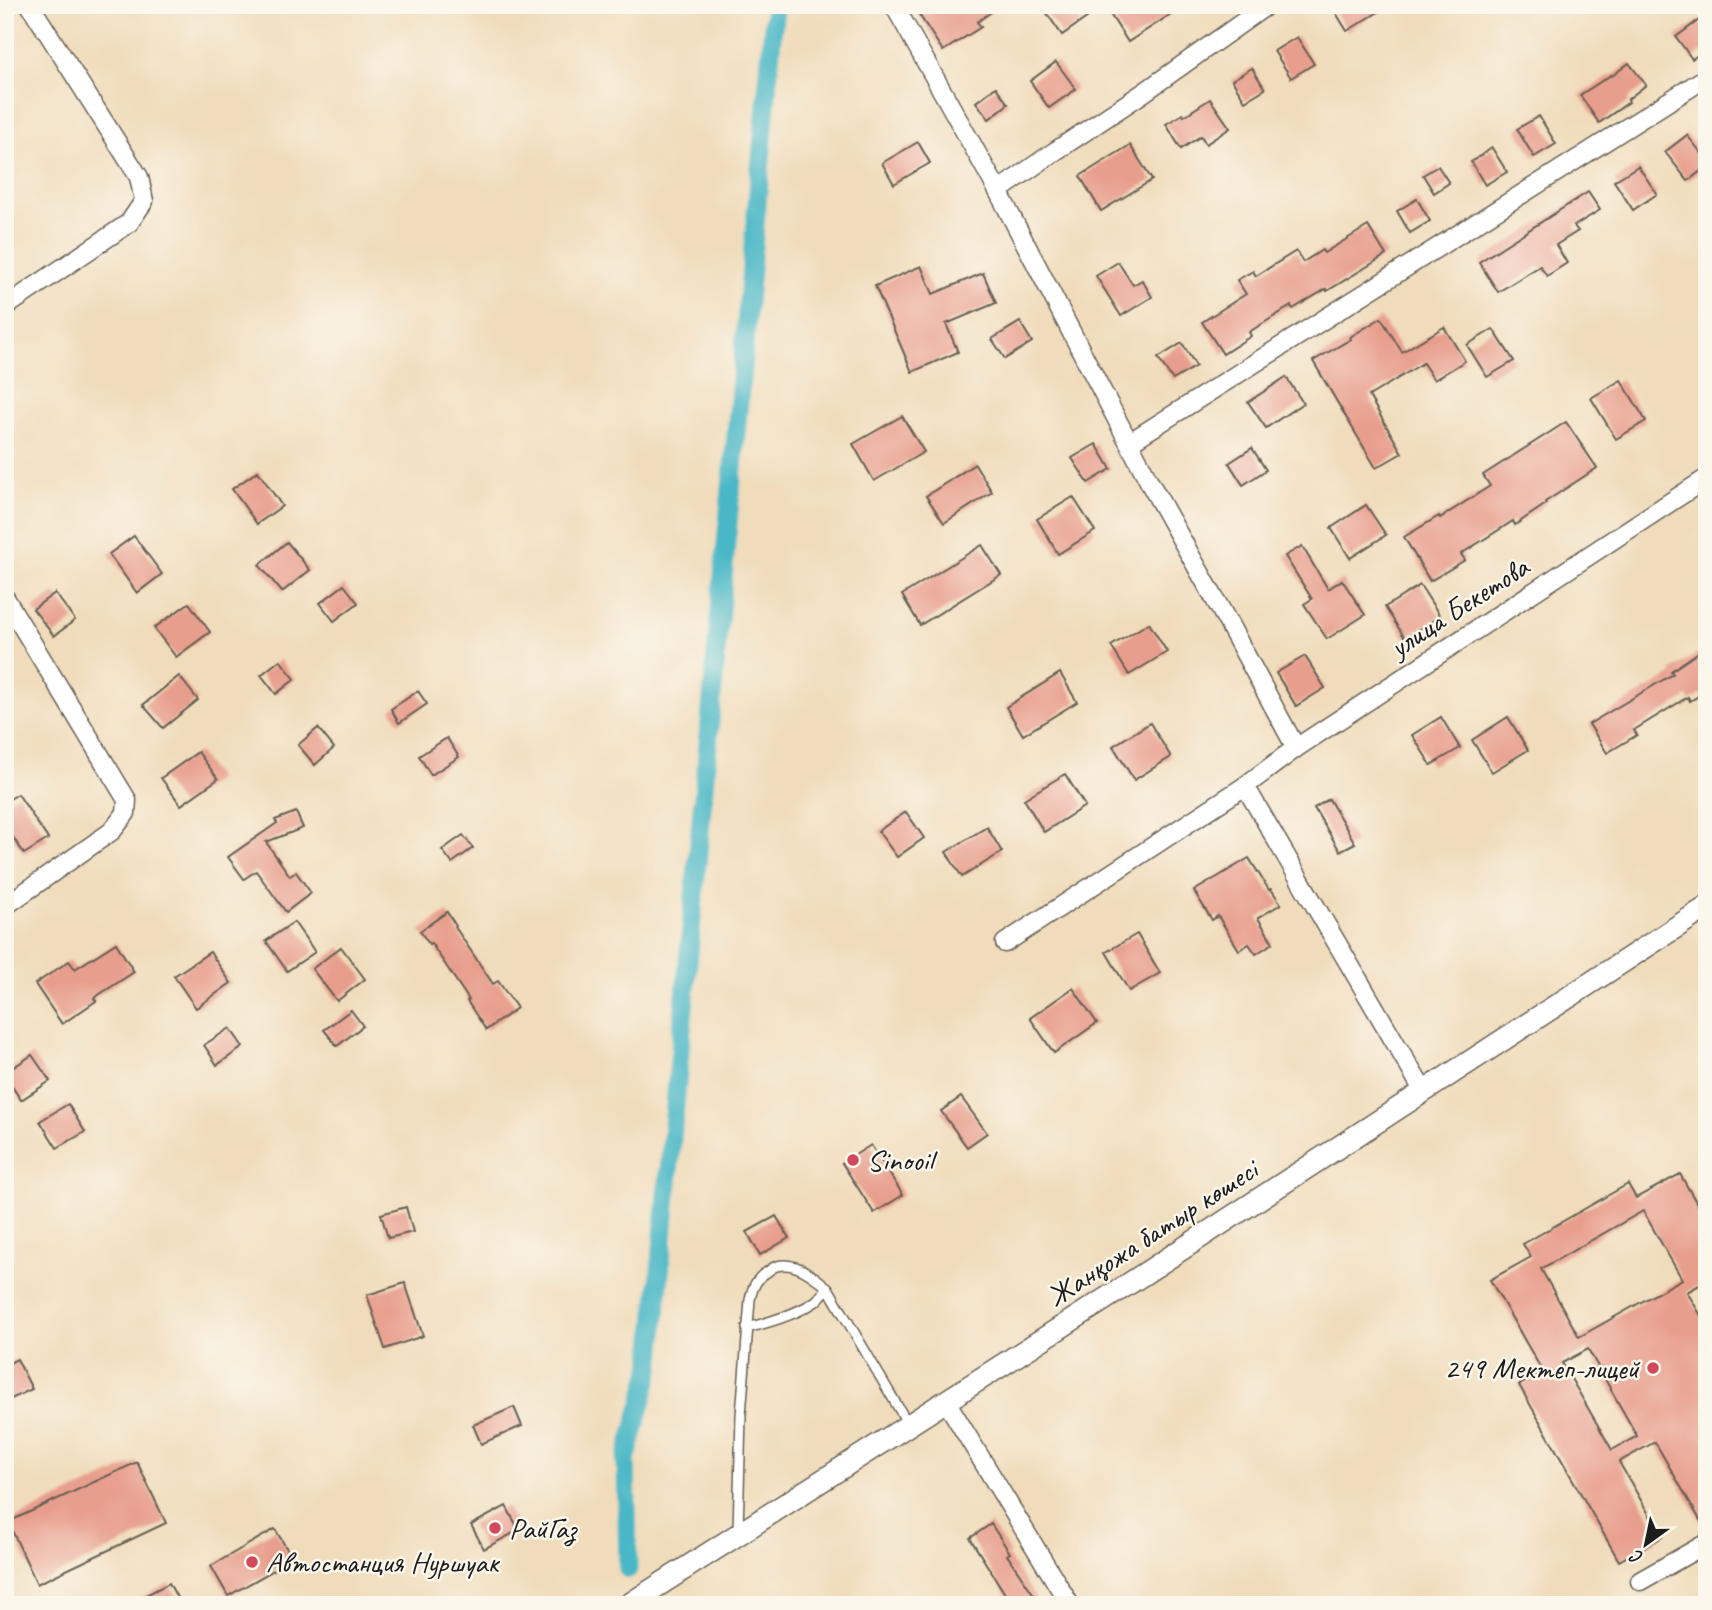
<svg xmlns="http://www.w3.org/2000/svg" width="1712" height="1610" font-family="Caveat,sans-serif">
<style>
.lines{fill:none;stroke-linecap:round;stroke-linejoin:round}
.canal{stroke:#4ab7c6;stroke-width:19}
.building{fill:#e89e8c;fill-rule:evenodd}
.service-casing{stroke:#665f54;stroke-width:12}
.minor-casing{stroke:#665f54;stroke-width:21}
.tertiary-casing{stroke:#665f54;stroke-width:24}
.service{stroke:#fff;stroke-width:9}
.minor{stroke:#fff;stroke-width:18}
.tertiary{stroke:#fff;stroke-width:21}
.poi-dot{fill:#d1495b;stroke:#fbf7ec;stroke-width:2.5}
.labels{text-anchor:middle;stroke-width:5;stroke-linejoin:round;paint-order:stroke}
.street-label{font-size:30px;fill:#1c1c1c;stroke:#fbf7ec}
.poi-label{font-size:30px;fill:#1c1c1c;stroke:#fbf7ec;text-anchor:start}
</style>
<rect width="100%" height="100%" fill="#fbf7ec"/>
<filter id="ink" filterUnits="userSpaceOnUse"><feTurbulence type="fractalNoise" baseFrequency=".0143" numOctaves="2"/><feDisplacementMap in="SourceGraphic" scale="14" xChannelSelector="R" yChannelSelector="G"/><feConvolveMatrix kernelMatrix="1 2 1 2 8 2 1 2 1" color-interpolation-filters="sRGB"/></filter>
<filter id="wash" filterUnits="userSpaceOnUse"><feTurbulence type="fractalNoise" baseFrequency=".00686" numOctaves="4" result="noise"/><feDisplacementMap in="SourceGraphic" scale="28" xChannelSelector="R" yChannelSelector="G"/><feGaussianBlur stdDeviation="1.57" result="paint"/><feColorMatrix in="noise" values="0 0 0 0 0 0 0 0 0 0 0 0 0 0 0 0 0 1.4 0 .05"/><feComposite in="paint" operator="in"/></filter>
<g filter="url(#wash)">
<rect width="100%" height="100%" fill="#f0dcbb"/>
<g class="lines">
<path class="canal" d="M628,1569L626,1460L651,1370L775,5"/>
</g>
<g id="blocks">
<g class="building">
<path d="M924,5H1001L977,22L981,27L943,51L916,10Z"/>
<path d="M1041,5H1079L1088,17L1062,35Z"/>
<path d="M1124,5H1185L1128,42L1110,14Z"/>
<path d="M1347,5H1390L1347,31L1336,13Z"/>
<path d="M1699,20L1707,31V49L1692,59L1676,37Z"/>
<path d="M1297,37L1314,64L1291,78L1274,51Z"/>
<path d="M1056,62L1076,89L1049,108L1030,81Z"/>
<path d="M1629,63L1646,85L1628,99L1629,102L1599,123L1580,95L1611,75L1612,76Z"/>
<path d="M1252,68L1265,89L1245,101L1232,80Z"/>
<path d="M996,87L1008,104L989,119L976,102Z"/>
<path d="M1210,99L1230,128L1206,144L1201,136L1181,149L1166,124L1183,114L1184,116Z"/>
<path d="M1539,116L1556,144L1534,157L1517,129Z"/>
<path d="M1687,135L1707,160V166L1688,181L1665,152Z"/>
<path d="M918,142L930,163L894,184L882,163Z"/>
<path d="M1130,145L1152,180L1101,211L1080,176Z"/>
<path d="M1492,148L1507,172L1485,185L1471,162Z"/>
<path d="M1438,166L1449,183L1434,193L1423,175Z"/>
<path d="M1638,166L1657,194L1633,210L1614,181Z"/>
<path d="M1588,192L1600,210L1574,226L1578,231L1556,245L1567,263L1547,276L1540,266L1498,292L1479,262Z"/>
<path d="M1417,199L1430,221L1410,233L1397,211Z"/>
<path d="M1368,226L1386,255L1327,291L1326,289L1293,309L1291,306L1249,332L1251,336L1223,354L1202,322L1246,294L1237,280L1253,271L1256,276L1296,251L1303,262L1322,250L1324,253Z"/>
<path d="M1118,262L1133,285L1142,280L1152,297L1121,316L1096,276Z"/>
<path d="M921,266L933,294L983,273L996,303L946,324L958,352L912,372L875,286Z"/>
<path d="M1381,318L1402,352L1444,327L1465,361L1434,380L1423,363L1369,396L1402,453L1376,468L1313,361L1351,339L1350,337Z"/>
<path d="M1020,322L1032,342L1005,359L992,339Z"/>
<path d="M1493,329L1514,361L1487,377L1467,345Z"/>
<path d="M1182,343L1196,366L1173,380L1158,358Z"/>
<path d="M1286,377L1303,403L1266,428L1248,402Z"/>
<path d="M1621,380L1646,421L1616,439L1591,398Z"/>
<path d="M902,416L924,452L874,481L853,444Z"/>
<path d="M1566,422L1597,468L1545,502L1546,504L1515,525L1513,521L1461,554L1465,560L1430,581L1404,537L1439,516L1440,518L1490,486L1483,475Z"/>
<path d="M1096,444L1111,469L1088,483L1072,458Z"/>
<path d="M1252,448L1266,470L1243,485L1229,463Z"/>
<path d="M975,464L992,492L944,523L926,496Z"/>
<path d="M258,471L282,506L257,524L232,489Z"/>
<path d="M1073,497L1095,531L1058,554L1037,519Z"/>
<path d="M1366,505L1386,535L1350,558L1331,528Z"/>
<path d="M134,536L162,574L137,593L109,554Z"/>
<path d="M287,542L310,570L282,592L259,565Z"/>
<path d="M982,545L1001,575L920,625L902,595Z"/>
<path d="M1302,546L1328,589L1342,580L1365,615L1327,639L1304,604L1312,599L1285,556Z"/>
<path d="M344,585L358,603L334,621L320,603Z"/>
<path d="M1420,585L1440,616L1405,638L1385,607Z"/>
<path d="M55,593L75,620L54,636L33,609Z"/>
<path d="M189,603L210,632L176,657L154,628Z"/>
<path d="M1149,623L1167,652L1129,675L1111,646Z"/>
<path d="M1699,652L1707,664V691L1690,701L1688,697L1634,730L1637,735L1607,753L1589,724L1673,674L1671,671Z"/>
<path d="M1305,656L1325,688L1296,706L1276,673Z"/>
<path d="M280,660L295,679L276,694L261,675Z"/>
<path d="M1060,673L1077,702L1023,735L1006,707Z"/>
<path d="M179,676L198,700L163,728L143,705Z"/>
<path d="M418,691L427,704L399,723L391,709Z"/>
<path d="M1441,717L1460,748L1431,765L1412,735Z"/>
<path d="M1508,717L1528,750L1492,772L1472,740Z"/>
<path d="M1150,723L1171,757L1134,780L1113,746Z"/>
<path d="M318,728L334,748L315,765L298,745Z"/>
<path d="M447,738L459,757L431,775L419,756Z"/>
<path d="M198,752L218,779L181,805L161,778Z"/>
<path d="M1065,774L1085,806L1044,832L1024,799Z"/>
<path d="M18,794L48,839L24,854L5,825V802Z"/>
<path d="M1329,799L1355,843L1340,851L1314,808Z"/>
<path d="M296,812L303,828L266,842L290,876L296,872L311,893L286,912L256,871L244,879L228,857L277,823L275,820Z"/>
<path d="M906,812L924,838L897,857L878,831Z"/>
<path d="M987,827L1002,852L962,877L946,852Z"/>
<path d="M463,835L473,848L452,863L442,850Z"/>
<path d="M1249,858L1269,890L1271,889L1281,904L1258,918L1273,943L1256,954L1249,944L1239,950L1218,916L1212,920L1194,891Z"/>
<path d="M447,912L456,926L455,927L493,984L498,981L517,1008L486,1030L467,1001L469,1000L431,943L429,944L420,931Z"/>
<path d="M294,922L315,952L287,971L266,941Z"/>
<path d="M1137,934L1160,973L1129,991L1106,952Z"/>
<path d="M116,943L134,972L94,998L96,1001L62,1024L35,984L69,961L75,969Z"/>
<path d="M341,947L365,979L337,1001L312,969Z"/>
<path d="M210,952L231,983L196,1008L174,976Z"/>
<path d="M1073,988L1097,1023L1054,1053L1030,1018Z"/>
<path d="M351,1010L363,1026L337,1046L324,1030Z"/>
<path d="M230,1028L243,1047L217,1065L204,1045Z"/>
<path d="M32,1055L50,1081L21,1100L5,1076V1073Z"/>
<path d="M961,1097L987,1133L967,1147L941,1111Z"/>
<path d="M68,1104L85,1132L57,1148L40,1121Z"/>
<path d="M871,1145L903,1195L874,1213L842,1163Z"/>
<path d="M1680,1174L1707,1221V1281L1687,1292L1707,1326V1532L1655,1442L1619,1462L1662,1537L1619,1561L1519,1385L1543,1372L1490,1280L1531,1257L1523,1244L1628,1184L1636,1198ZM1643,1211L1682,1279L1579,1337L1541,1269ZM1588,1349L1637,1436L1612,1450L1562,1363Z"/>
<path d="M406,1207L413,1232L388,1238L381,1214Z"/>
<path d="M776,1216L789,1238L760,1255L747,1232Z"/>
<path d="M405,1283L423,1336L385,1349L367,1295Z"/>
<path d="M17,1359L32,1389L5,1402V1365Z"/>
<path d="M514,1407L522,1426L481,1444L473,1425Z"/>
<path d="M137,1462L166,1523L37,1584L8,1522Z"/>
<path d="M506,1506L519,1530L484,1549L471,1525Z"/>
<path d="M991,1524L1010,1553L1007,1555L1036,1598L1025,1605H1012L970,1538Z"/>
<path d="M275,1529L293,1559L228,1596L211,1566Z"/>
<path d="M169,1583L181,1605H127Z"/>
</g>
</g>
</g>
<g filter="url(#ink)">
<use href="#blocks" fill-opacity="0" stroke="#665f54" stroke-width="2"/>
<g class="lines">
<defs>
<g id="service">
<path d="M747,1328C767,1323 799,1313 816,1301C820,1297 824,1292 828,1288"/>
<path d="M738,1531L741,1415L750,1300C752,1288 756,1278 767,1272C770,1270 773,1267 777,1266C796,1261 815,1277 828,1288L908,1424"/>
</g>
<g id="minor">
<path d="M894,5L998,191L1152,487L1230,626L1296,748"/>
<path d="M998,191L1054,152L1143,93L1267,5"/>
<path d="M5,307L129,223L144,201L139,177L30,5"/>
<path d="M1130,442L1707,77"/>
<path d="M5,598L127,800L126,813L112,831L5,906"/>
<path d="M1245,786L1424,1092"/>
<path d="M1005,943L1245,786L1296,748L1707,478"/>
<path d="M946,1401L1070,1605"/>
<path d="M1640,1581L1707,1543"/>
</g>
<path id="tertiary" d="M628,1605L1127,1285L1707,907"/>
</defs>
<use href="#service" class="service-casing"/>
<use href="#minor" class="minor-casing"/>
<use href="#tertiary" class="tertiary-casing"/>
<use href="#service" class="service"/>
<use href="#minor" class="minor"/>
<use href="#tertiary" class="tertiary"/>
</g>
</g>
<g class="poi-dot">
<circle cx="853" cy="1160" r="7"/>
<circle cx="1653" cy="1368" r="7"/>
<circle cx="495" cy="1528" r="7"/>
<circle cx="252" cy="1562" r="7"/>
</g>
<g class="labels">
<g class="street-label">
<text transform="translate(1459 607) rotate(-33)" y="10">улица Бекетова</text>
<text transform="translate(1152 1233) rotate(-33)" y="10">Жанқожа батыр көшесі</text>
</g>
<g class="poi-label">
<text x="867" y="1170">Sinooil</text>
<text x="1639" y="1378" text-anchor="end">249 Мектеп-лицей</text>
<text x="509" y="1538">РайГаз</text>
<text x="266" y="1572">Автостанция Нуршуак</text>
</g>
</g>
<rect width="1712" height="1610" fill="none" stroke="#fbf7ec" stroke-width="28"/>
<g transform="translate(1646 1544) rotate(213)" stroke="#fbf7ec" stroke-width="5" paint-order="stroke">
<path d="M0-5L12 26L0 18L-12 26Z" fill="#1c1c1c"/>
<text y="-10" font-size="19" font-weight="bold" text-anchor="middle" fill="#1c1c1c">С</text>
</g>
</svg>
